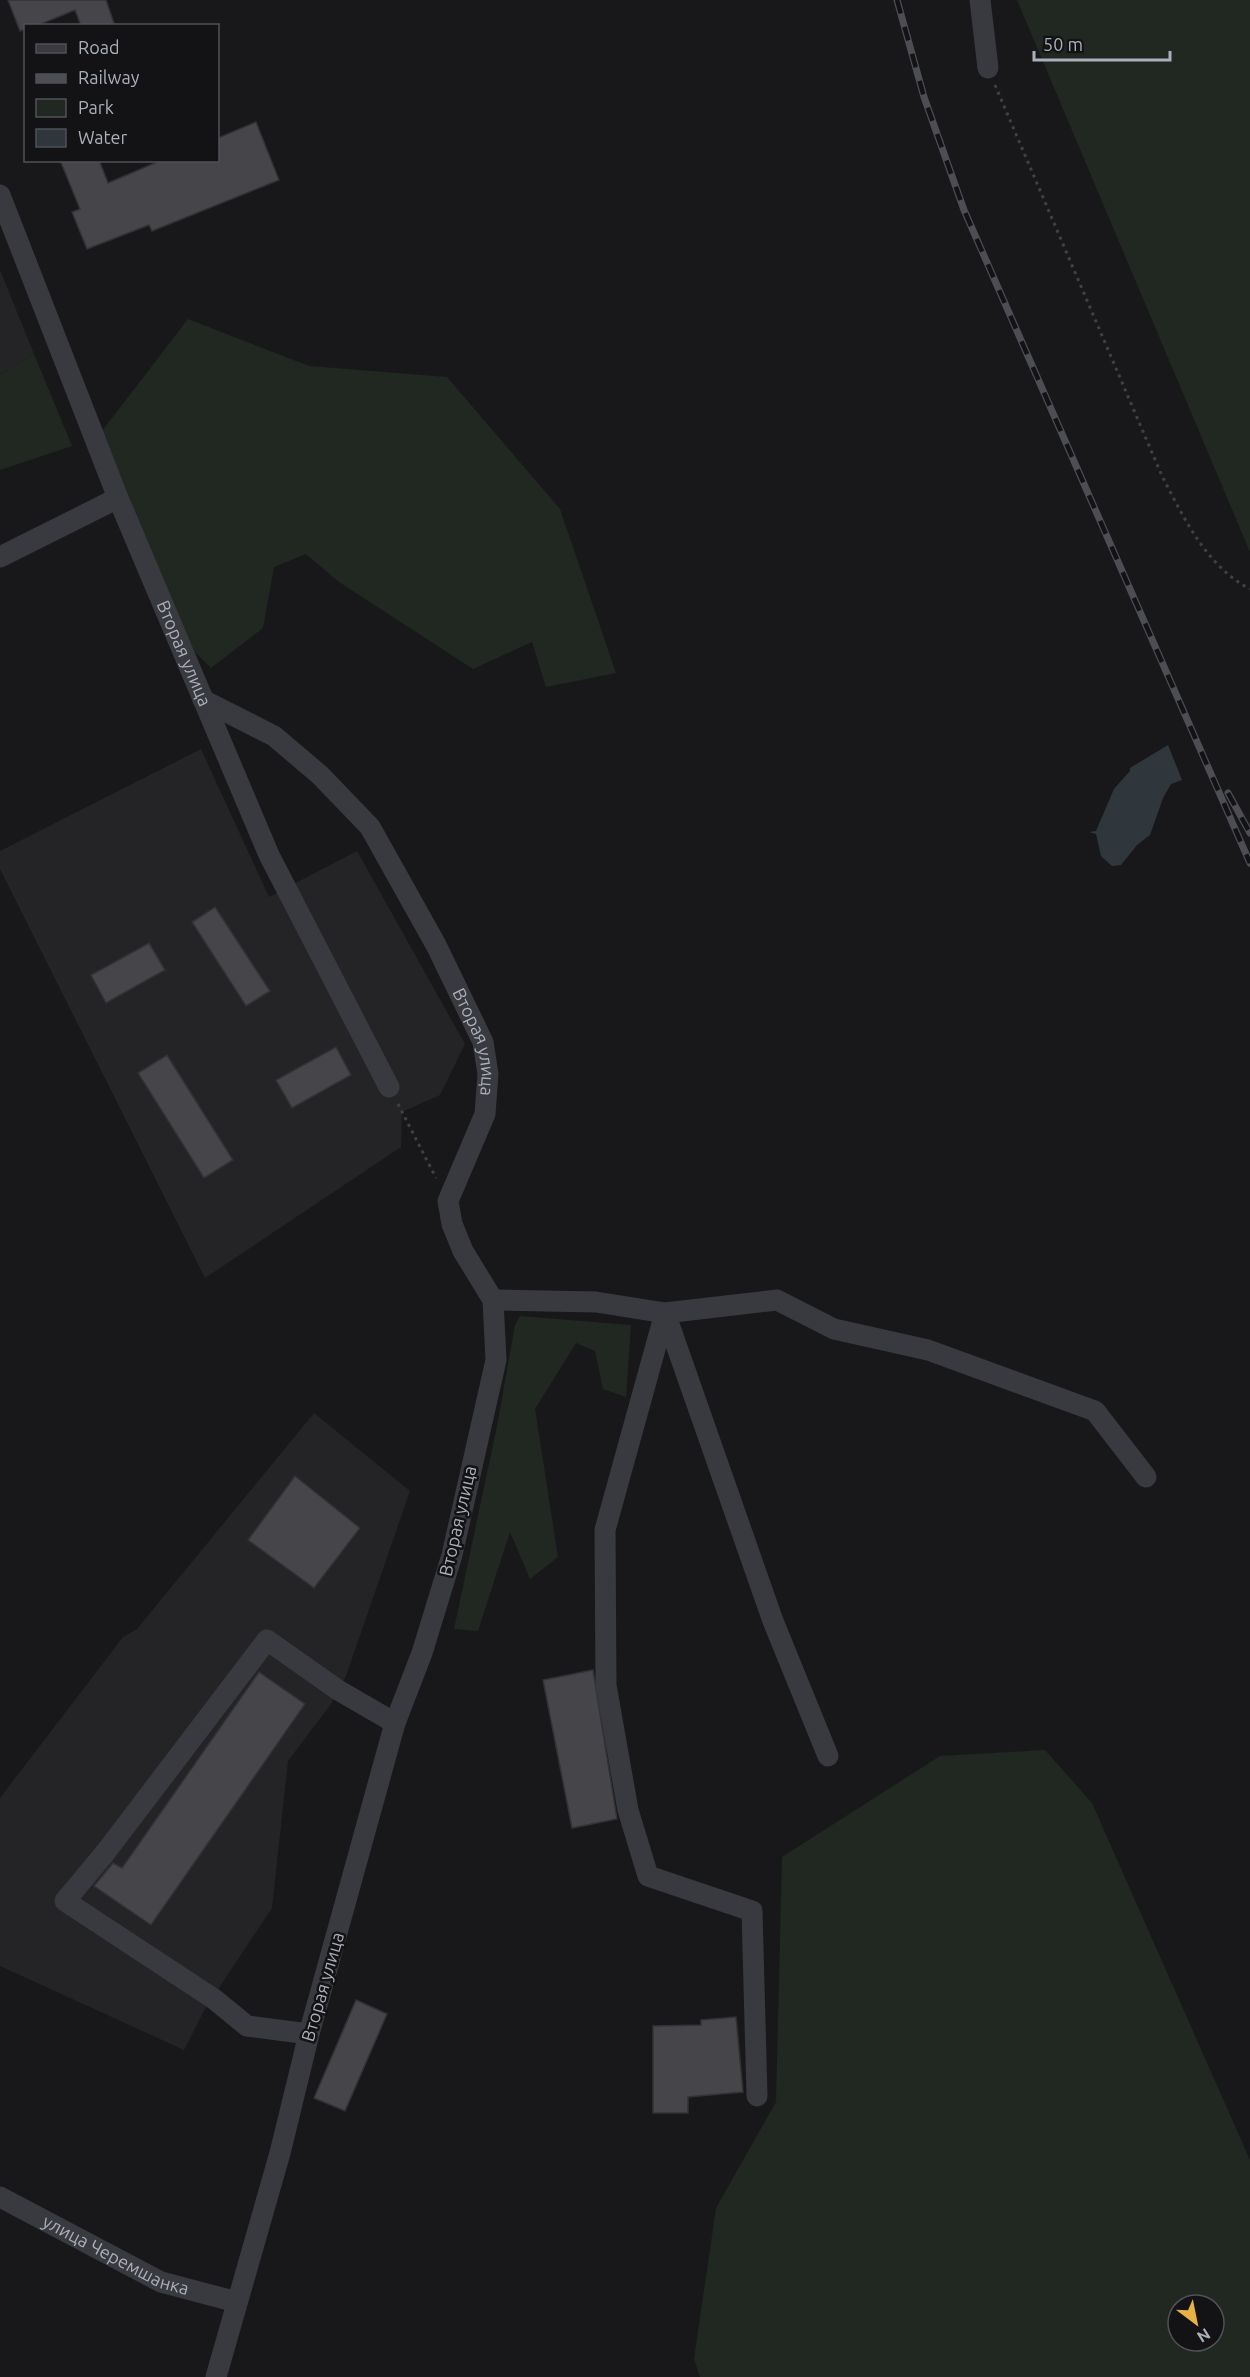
<svg xmlns="http://www.w3.org/2000/svg" width="1250" height="2377" font-family="Ubuntu,sans-serif">
<style>
.built{fill:#242427}
.green{fill:#202821;fill-rule:evenodd}
.water{fill:#2f373d}
.building{fill:#45454a;stroke:#323236;stroke-width:1.5}
.lines{fill:none;stroke-linecap:round;stroke-linejoin:round}
.path{stroke:#3f4146;stroke-width:3;stroke-dasharray:3 4.5;stroke-linecap:butt}
.minor{stroke:#393a3f;stroke-width:21}
.rail-casing{stroke:#4c4e54;stroke-width:7}
.rail{stroke:#131315;stroke-width:4.5;stroke-dasharray:14;stroke-linecap:butt}
.labels{text-anchor:middle;stroke-width:5;stroke-linejoin:round;paint-order:stroke}
.street-label{font-size:18px;fill:#abafb9;stroke:#131315}
</style>
<rect width="100%" height="100%" fill="#18181a"/>
<g class="built">
<path d="M0,270L34,354L0,375Z"/>
<path d="M201,749L269,897L357,851L465,1044L440,1095L402,1112L401,1147L205,1278L0,869V851Z"/>
<path d="M314,1413L410,1491L346,1676L331,1704L288,1761L272,1908L205,2009L184,2050L0,1966V1798L123,1637L137,1629Z"/>
</g>
<g class="green">
<path d="M1017,0H1250V552Z"/>
<path d="M188,319L309,366L447,377L560,509L616,673L546,687L532,642L473,669L339,582L306,554L274,567L263,628L211,668L188,645L102,431Z"/>
<path d="M34,354L72,446L0,470V375Z"/>
<path d="M520,1316L631,1325L626,1397L603,1389L595,1351L576,1343L535,1409L558,1557L530,1579L510,1532L478,1631L454,1629L497,1426L515,1325Z"/>
<path d="M1045,1750L1092,1803L1250,2160V2377H700L694,2359L716,2208L776,2102L782,1857L940,1756ZM1178,2305H1214V2341H1178Z"/>
</g>
<path class="water" d="M1168,745L1182,780L1171,784L1163,798L1150,835L1137,845L1121,865L1112,866L1101,856L1096,834L1089,832L1096,831L1114,789L1130,771V768Z"/>
<g class="building">
<path d="M8,0H106L115,26H81L75,10L36,26H26V29L20,31Z"/>
<path d="M256,122L279,180L152,231L149,225L87,249L72,212L80,209L60,160H99L108,183L162,160H218V138Z"/>
<path d="M215,907L270,991L246,1006L192,922Z"/>
<path d="M149,943L165,970L106,1003L91,975Z"/>
<path d="M336,1047L351,1075L292,1108L276,1080Z"/>
<path d="M167,1055L233,1160L204,1178L138,1073Z"/>
<path d="M295,1476L360,1528L314,1588L248,1540Z"/>
<path d="M593,1670L617,1819L572,1828L543,1680Z"/>
<path d="M259,1672L305,1704L151,1925L94,1886L113,1863L122,1868Z"/>
<path d="M356,2000L387,2014L345,2111L314,2098Z"/>
<path d="M736,2017L743,2092L688,2097V2113H653V2026L701,2025V2020Z"/>
</g>
<g class="lines">
<g class="path">
<path d="M995,85L1162,476C1184,518 1206,566 1250,589"/>
<path d="M398,1104L436,1178"/>
</g>
<g class="minor">
<path d="M980,0L988,68"/>
<path id="s1" d="M0,195L118,498L269,855L389,1087"/>
<path d="M0,557L118,498"/>
<path id="s2" d="M203,700L274,736L320,775L370,827L436,945L483,1042L488,1074L485,1114L448,1201L452,1224L463,1251L493,1300L496,1360L452,1555L422,1653L395,1723L309,2034L280,2153L216,2377"/>
<path d="M493,1300L596,1302L665,1313L777,1300L834,1329L928,1350L1095,1411L1146,1477"/>
<path d="M309,2034L247,2026L214,1999L65,1901L105,1853L267,1640L338,1690L395,1723"/>
<path d="M757,2096L752,1911L648,1876L628,1810L606,1685L605,1530L665,1313L773,1621L828,1756"/>
<path id="s3" d="M0,2197L161,2282L237,2302"/>
</g>
<defs>
<g id="rail">
<path d="M897,0L924,97L964,210L1250,863"/>
<path d="M1228,793L1250,833"/>
</g>
</defs>
<use href="#rail" class="rail-casing"/>
<use href="#rail" class="rail"/>
</g>
<g class="labels">
<g class="street-label">
<text dy="6" stroke="none"><textPath href="#s1" startOffset="494">Вторая улица</textPath></text>
<text dy="6" stroke="none"><textPath href="#s2" startOffset="453">Вторая улица</textPath></text>
<text transform="translate(458 1521) rotate(-77)" y="6">Вторая улица</text>
<text transform="translate(323 1987) rotate(-74)" y="6">Вторая улица</text>
<text dy="6" stroke="none"><textPath href="#s3" startOffset="130">улица Черемшанка</textPath></text>
</g>
</g>
<rect x="24" y="24" width="195" height="138" fill="#131315" stroke="#505157" stroke-width="1.5"/>
<rect x="36" y="44" width="30" height="9" fill="#393a3f" stroke="#505157" stroke-width="1.5"/>
<text x="78" y="54" font-size="18" fill="#abafb9">Road</text>
<rect x="36" y="74" width="30" height="9" fill="#4c4e54" stroke="#505157" stroke-width="1.5"/>
<text x="78" y="84" font-size="18" fill="#abafb9">Railway</text>
<rect x="36" y="99" width="30" height="18" fill="#202821" stroke="#505157" stroke-width="1.5"/>
<text x="78" y="114" font-size="18" fill="#abafb9">Park</text>
<rect x="36" y="129" width="30" height="18" fill="#2f373d" stroke="#505157" stroke-width="1.5"/>
<text x="78" y="144" font-size="18" fill="#abafb9">Water</text>
<g transform="translate(1196 2323) rotate(148)"><circle r="28" fill="#131315" stroke="#505157" stroke-width="1.5"/>
<path d="M0-4.5L10 22L0 15L-10 22Z" fill="#e6b244"/>
<text y="-9" font-size="16" font-weight="bold" text-anchor="middle" fill="#abafb9">N</text>
</g>
<path d="M1034 51v9h136v-9" fill="none" stroke="#abafb9" stroke-width="3"/>
<text x="1043" y="51" font-size="18" fill="#abafb9" stroke="#131315" stroke-width="4.5" paint-order="stroke">50 m</text>
</svg>
